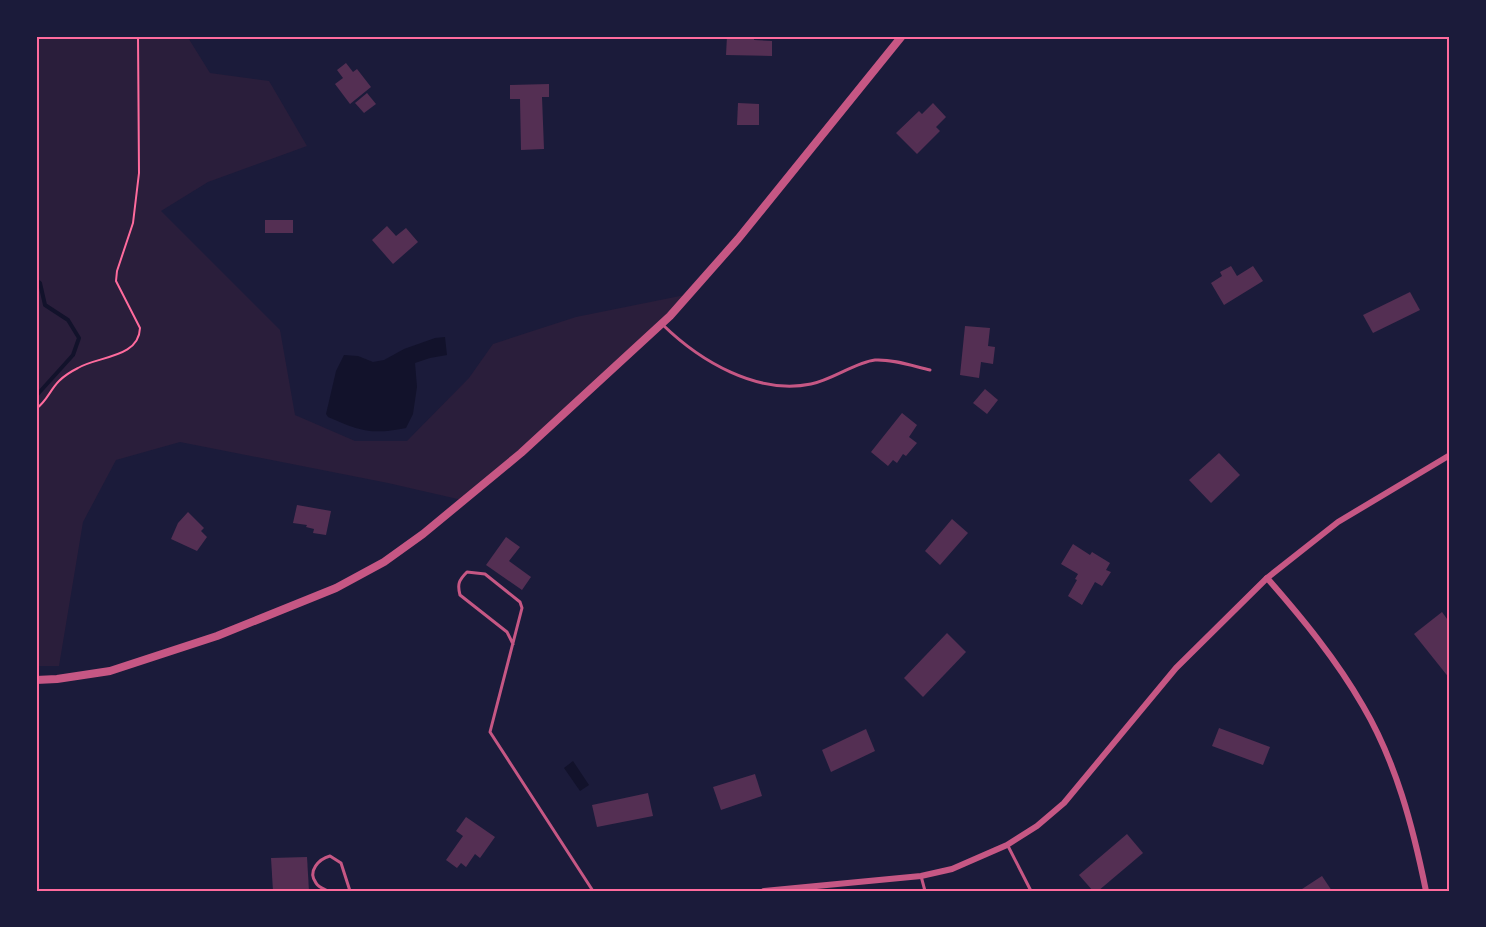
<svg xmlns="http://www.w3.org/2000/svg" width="1486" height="927" font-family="'Alegreya Sans',sans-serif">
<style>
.green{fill:#2a1e3b}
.water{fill:#12122b}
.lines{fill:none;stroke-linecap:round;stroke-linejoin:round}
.stream{stroke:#12122b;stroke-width:4}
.building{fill:#542f53}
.path{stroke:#ff6b9d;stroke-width:2}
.service{stroke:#c65784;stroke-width:3}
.minor{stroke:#c65784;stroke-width:6}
.tertiary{stroke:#c65784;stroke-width:8}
.neatline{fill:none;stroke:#ff6b9d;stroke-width:2}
</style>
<rect width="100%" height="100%" fill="#1b1b3a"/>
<path class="green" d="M36,36H187L210,73L269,81L307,146L208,182L161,211L280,330L295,415L355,441H407L469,378L493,344L576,317L690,294L670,316L462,500L388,483L180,442L116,460L83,522L59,666H36Z"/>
<g class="water">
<path d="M445,337L447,355L430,358L415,363L417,387L413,414L406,428C371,435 360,431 328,417L326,414L336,371L344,355L358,356L373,362L384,360L404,349L435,338Z"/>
<path d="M573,761L589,785L580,791L564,768Z"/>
</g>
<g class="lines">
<path class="stream" d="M36,280L40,283L45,305L68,320L79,338L73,355L36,396"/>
</g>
<g class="building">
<path d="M727,36H754V40L772,41V56L726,55Z"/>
<path d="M346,63L353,72L357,69L371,87L350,104L335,84L343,78L337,70Z"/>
<path d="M549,84V97H542L544,149L521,150L520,99H510V85Z"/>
<path d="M367,93L376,104L364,113L355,103Z"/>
<path d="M738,103L759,104V125H737Z"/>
<path d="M933,103L946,117L936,127L940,131L917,154L896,133L919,111L922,114Z"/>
<rect x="265" y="220" width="28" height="13"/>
<path d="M387,226L396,236L406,228L418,242L393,264L372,240Z"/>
<path d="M1231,266L1237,276L1253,266L1263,281L1224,305L1211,283L1222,276L1220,272Z"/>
<path d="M1410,292L1420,310L1373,333L1363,315Z"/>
<path d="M965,326L990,328L988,346L995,347L993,364L981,362L979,378L960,375Z"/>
<path d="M985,389L998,400L987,414L973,403Z"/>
<path d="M902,413L917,425L909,437L917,443L906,456L903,454L897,463L893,460L888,466L871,452Z"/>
<path d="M1219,453L1240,475L1211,503L1189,480Z"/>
<path d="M297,505L331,511L326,535L313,533L314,529L306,527L307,525L293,523Z"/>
<path d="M188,512L204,528L201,531L207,537L197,551L171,539L178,523Z"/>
<path d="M952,519L968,533L940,565L925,551Z"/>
<path d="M506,537L520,547L509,561L531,577L522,590L486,565Z"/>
<path d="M1073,544L1090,555L1092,552L1110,563L1106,570L1111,572L1102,586L1095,582L1082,605L1068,596L1077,580L1075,579L1078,574L1061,564Z"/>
<path d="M1442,612L1450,623V679L1414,634Z"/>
<path d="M947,633L966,652L923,697L904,678Z"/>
<path d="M1219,728L1270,747L1263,765L1212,746Z"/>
<path d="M866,729L875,751L831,772L822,750Z"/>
<path d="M755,774L762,796L721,810L713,787Z"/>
<path d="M648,793L653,816L597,827L592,805Z"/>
<path d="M466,817L495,837L480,858L475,854L466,867L461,863L457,868L446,860L463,836L456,831Z"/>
<path d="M1127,834L1143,853L1098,891H1093L1079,875Z"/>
<path d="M307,857L309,891H273L271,858Z"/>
<path d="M1322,876L1332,891H1299Z"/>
</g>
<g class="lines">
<path class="path" d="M36,409C47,401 50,390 59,381C64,376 72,371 78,368C98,356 139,358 140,328L116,281L117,271L133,223L139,173L138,36"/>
<g class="service">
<path d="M663,325C700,361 757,395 811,384C832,380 856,362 875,360C893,359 913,366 930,370"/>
<path d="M513,644L507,632L460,595C457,584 459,580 467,572L485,574L520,602L522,608L490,732L593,891"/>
<path d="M1008,846L1031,891"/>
<path d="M921,876L925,891"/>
<path d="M328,891C324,889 318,887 316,883C307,871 319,859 330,856L341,863L350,891"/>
</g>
<g class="minor">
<path d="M1267,578C1302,618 1336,659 1363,706C1396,762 1413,827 1426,891"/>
<path d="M764,891L921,876L952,869L1007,845L1037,826L1064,803L1176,668L1267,578L1338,522L1450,455"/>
</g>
<path class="tertiary" d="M36,680L57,679L110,671L217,636L336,588L384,562L423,534L521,453L670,316L738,239L902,36"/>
</g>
<rect width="1486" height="927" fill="none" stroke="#1b1b3a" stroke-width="75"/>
<rect x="38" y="38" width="1410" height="852" class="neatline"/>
</svg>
